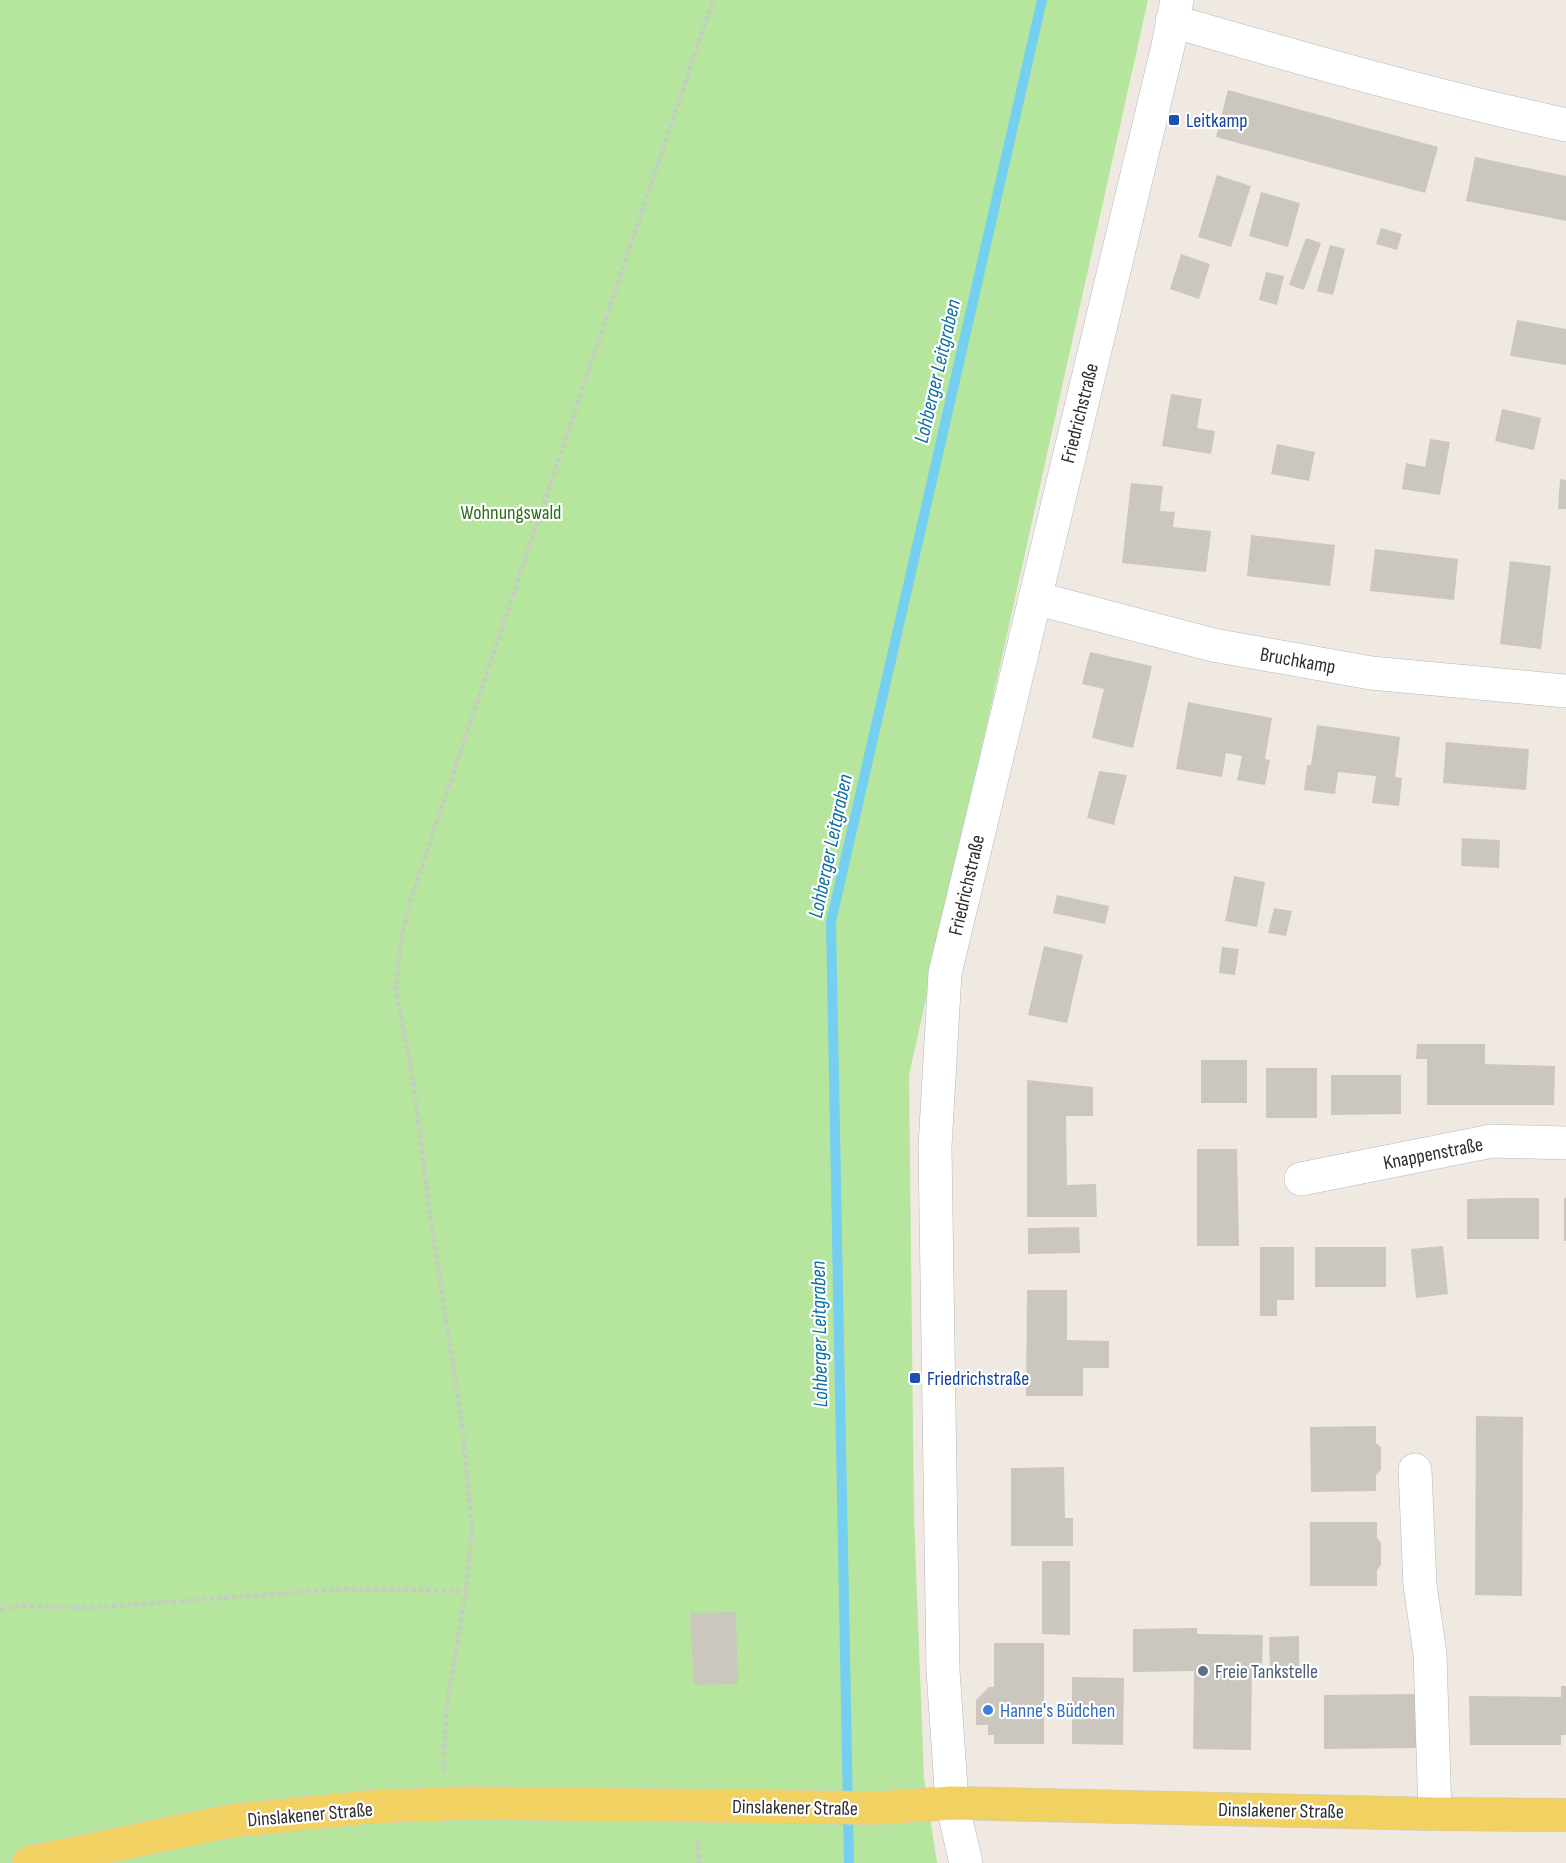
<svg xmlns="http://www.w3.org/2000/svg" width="1566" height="1863" font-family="'Sofia Sans Condensed',sans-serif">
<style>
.green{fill:#b6e59e}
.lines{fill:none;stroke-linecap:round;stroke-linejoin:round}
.stream{stroke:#75cff0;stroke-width:10}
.building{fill:#cbc7bf}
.minor-casing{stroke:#b4b7c1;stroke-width:34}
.major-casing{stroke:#c9c9c9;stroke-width:34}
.path{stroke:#c9c9c9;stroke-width:4;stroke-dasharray:4.5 3;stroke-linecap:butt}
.minor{stroke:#fff;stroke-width:33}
.major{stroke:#f2d163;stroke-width:33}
.transit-dot{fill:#1a4fb4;stroke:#fff;stroke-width:2}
.service-dot{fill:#5c6f8a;stroke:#fff;stroke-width:2}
.shop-dot{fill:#3f7fe0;stroke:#fff;stroke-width:2}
.labels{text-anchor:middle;stroke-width:4.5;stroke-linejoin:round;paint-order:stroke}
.transit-label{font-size:20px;fill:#164399;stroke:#fff;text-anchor:start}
.street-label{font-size:20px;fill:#2e2e2e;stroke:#fff}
.park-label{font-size:20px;fill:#2c6e1b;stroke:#fff}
.service-label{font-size:20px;fill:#4e5e75;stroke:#fff;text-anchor:start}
.shop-label{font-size:20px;fill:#366cbe;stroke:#fff;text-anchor:start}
.water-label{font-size:21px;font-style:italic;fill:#0d6fa3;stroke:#fff}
</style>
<rect width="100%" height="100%" fill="#efe9e1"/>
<path class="green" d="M0,0H1148L909,1075L914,1516L924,1778L937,1863H0Z"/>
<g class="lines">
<path class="stream" d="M849,1863L831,922L1042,0"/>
</g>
<g class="building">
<path d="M1228,90L1438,147L1425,193L1216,137Z"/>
<path d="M1475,157L1566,176V221L1466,201Z"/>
<path d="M1217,175L1251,186L1231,247L1198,237Z"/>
<path d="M1261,192L1300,203L1288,247L1249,236Z"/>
<path d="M1381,228L1402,234L1397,250L1376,244Z"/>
<path d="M1306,238L1321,243L1304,290L1289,285Z"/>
<path d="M1330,245L1345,249L1333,295L1317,291Z"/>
<path d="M1181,254L1210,264L1199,299L1170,289Z"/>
<path d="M1266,272L1284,276L1277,305L1259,300Z"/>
<path d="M1517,320L1566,329V365L1510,356Z"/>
<path d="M1171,394L1202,399L1197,428L1215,431L1211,454L1162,446Z"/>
<path d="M1502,409L1541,418L1534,450L1495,441Z"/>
<path d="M1430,439L1450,442L1440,495L1402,489L1406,463L1425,467Z"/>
<path d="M1277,444L1315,452L1309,481L1271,474Z"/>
<path d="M1560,479L1566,480V509H1558Z"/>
<path d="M1131,483L1163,486L1160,511L1175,512L1173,527L1211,531L1206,572L1122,563Z"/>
<path d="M1251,535L1335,545L1330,586L1247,576Z"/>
<path d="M1375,549L1458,559L1454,600L1370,591Z"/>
<path d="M1510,561L1551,566L1541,649L1500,644Z"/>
<path d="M1090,652L1152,666L1133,748L1092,738L1104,689L1082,684Z"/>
<path d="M1188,702L1272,718L1265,759L1270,760L1265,785L1237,780L1242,756L1226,753L1222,777L1176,769Z"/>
<path d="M1317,725L1400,737L1395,777L1402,778L1399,806L1372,803L1376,776L1338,772L1335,794L1304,790L1307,765H1311Z"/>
<path d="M1446,742L1529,749L1526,790L1443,783Z"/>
<path d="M1099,771L1127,775L1114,825L1087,818Z"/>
<path d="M1462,838L1500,840L1499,868L1461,866Z"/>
<path d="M1234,876L1265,882L1257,927L1225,921Z"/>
<path d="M1057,895L1109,906L1105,924L1053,913Z"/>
<path d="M1274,908L1292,911L1286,936L1268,933Z"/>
<path d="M1044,946L1083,955L1067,1023L1028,1015Z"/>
<path d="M1222,947L1239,949L1235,975L1219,973Z"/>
<path d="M1417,1044H1485V1064L1555,1066L1554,1105H1427V1059H1416Z"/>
<rect x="1201" y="1060" width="46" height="43"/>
<rect x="1266" y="1068" width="51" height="50"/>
<path d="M1331,1075H1401V1114L1331,1115Z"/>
<path d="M1027,1080L1093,1087V1116H1066L1067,1185L1096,1184L1097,1217H1027Z"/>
<path d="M1197,1149H1237L1239,1246H1197Z"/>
<path d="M1504,1198H1539V1239H1467V1199Z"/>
<rect x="1564" y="1198" width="2" height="43"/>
<path d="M1079,1227L1080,1253L1028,1254V1228Z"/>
<path d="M1443,1246L1448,1294L1416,1298L1411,1249Z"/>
<path d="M1260,1247H1294V1300H1277V1316H1260Z"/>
<rect x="1315" y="1247" width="71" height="40"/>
<path d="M1027,1290H1067V1340L1109,1341V1368H1083V1396H1026Z"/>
<path d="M1476,1416L1523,1417L1522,1596L1475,1595Z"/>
<path d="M1376,1426V1443L1381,1447V1470L1376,1475V1491L1311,1492L1310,1427Z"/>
<path d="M1064,1467L1065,1518H1073V1546H1011V1468Z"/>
<path d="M1310,1522H1377V1538L1381,1543V1565L1377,1570V1586H1310Z"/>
<path d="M1042,1561H1070V1635L1042,1634Z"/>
<path d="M736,1612L738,1684L694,1685L690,1613Z"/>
<path d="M1197,1628V1634L1263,1635L1262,1664L1252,1663L1251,1750L1193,1749L1194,1671L1133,1672V1629Z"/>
<path d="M1299,1636V1667L1270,1668L1269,1637Z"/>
<path d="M994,1643H1044V1744H994V1735H988V1725H976V1700L989,1687H994Z"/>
<path d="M1072,1677L1124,1678L1123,1745L1072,1744Z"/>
<path d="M1561,1686H1566V1735H1561V1745H1470L1469,1696L1561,1697Z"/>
<path d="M1421,1694V1748L1324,1749V1695Z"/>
</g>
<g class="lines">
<defs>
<g id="minor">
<path d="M1172,21C1303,59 1433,96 1566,125"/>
<path d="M1035,598L1213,645L1371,673L1566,691"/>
<path d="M1301,1179L1492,1141L1566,1143"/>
<path d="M1415,1470L1420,1585L1430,1654L1435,1814"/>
<path d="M966,1863L952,1803L943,1670L935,1147L945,973L1168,46L1177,0"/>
</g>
<path id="major" d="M29,1863L230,1821L369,1807L468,1803L877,1808L952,1803L1435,1814L1566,1815"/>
</defs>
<use href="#minor" class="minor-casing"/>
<use href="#major" class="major-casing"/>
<g class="path">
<path d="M0,1610L19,1606L90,1608L342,1589L466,1591"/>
<path d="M443,1771L447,1703L466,1591L472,1529L462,1423L431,1223L413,1081L396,989L401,940L410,902L713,0"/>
<path d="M698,1839L699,1863"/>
</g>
<use href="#minor" class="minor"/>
<use href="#major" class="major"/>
</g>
<g class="transit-dot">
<rect x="1168" y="114" width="12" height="12" rx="3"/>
<rect x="909" y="1372" width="12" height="12" rx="3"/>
</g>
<circle class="service-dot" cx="1203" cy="1671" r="6"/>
<circle class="shop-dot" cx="988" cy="1710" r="6"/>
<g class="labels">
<g class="transit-label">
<text x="1186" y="127">Leitkamp</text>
<text x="927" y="1385">Friedrichstraße</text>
</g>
<g class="street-label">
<text transform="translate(1079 413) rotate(-76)" y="7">Friedrichstraße</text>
<text transform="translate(1298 660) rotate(10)" y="7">Bruchkamp</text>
<text transform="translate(966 885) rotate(-77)" y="7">Friedrichstraße</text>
<text transform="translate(1433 1153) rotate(-11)" y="7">Knappenstraße</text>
<text transform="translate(795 1807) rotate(1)" y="7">Dinslakener Straße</text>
<text transform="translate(1281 1810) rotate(1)" y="7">Dinslakener Straße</text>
<text transform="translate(310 1814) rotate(-5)" y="7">Dinslakener Straße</text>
</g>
<g class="park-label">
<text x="511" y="519">Wohnungswald</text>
</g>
<g class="service-label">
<text x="1215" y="1678">Freie Tankstelle</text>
</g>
<g class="shop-label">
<text x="1000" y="1717">Hanne's Büdchen</text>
</g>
<g class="water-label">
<text transform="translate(937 371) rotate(-77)" y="7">Lohberger Leitgraben</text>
<text transform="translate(830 846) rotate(-78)" y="7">Lohberger Leitgraben</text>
<text transform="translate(819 1334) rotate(-91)" y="7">Lohberger Leitgraben</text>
</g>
</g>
</svg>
